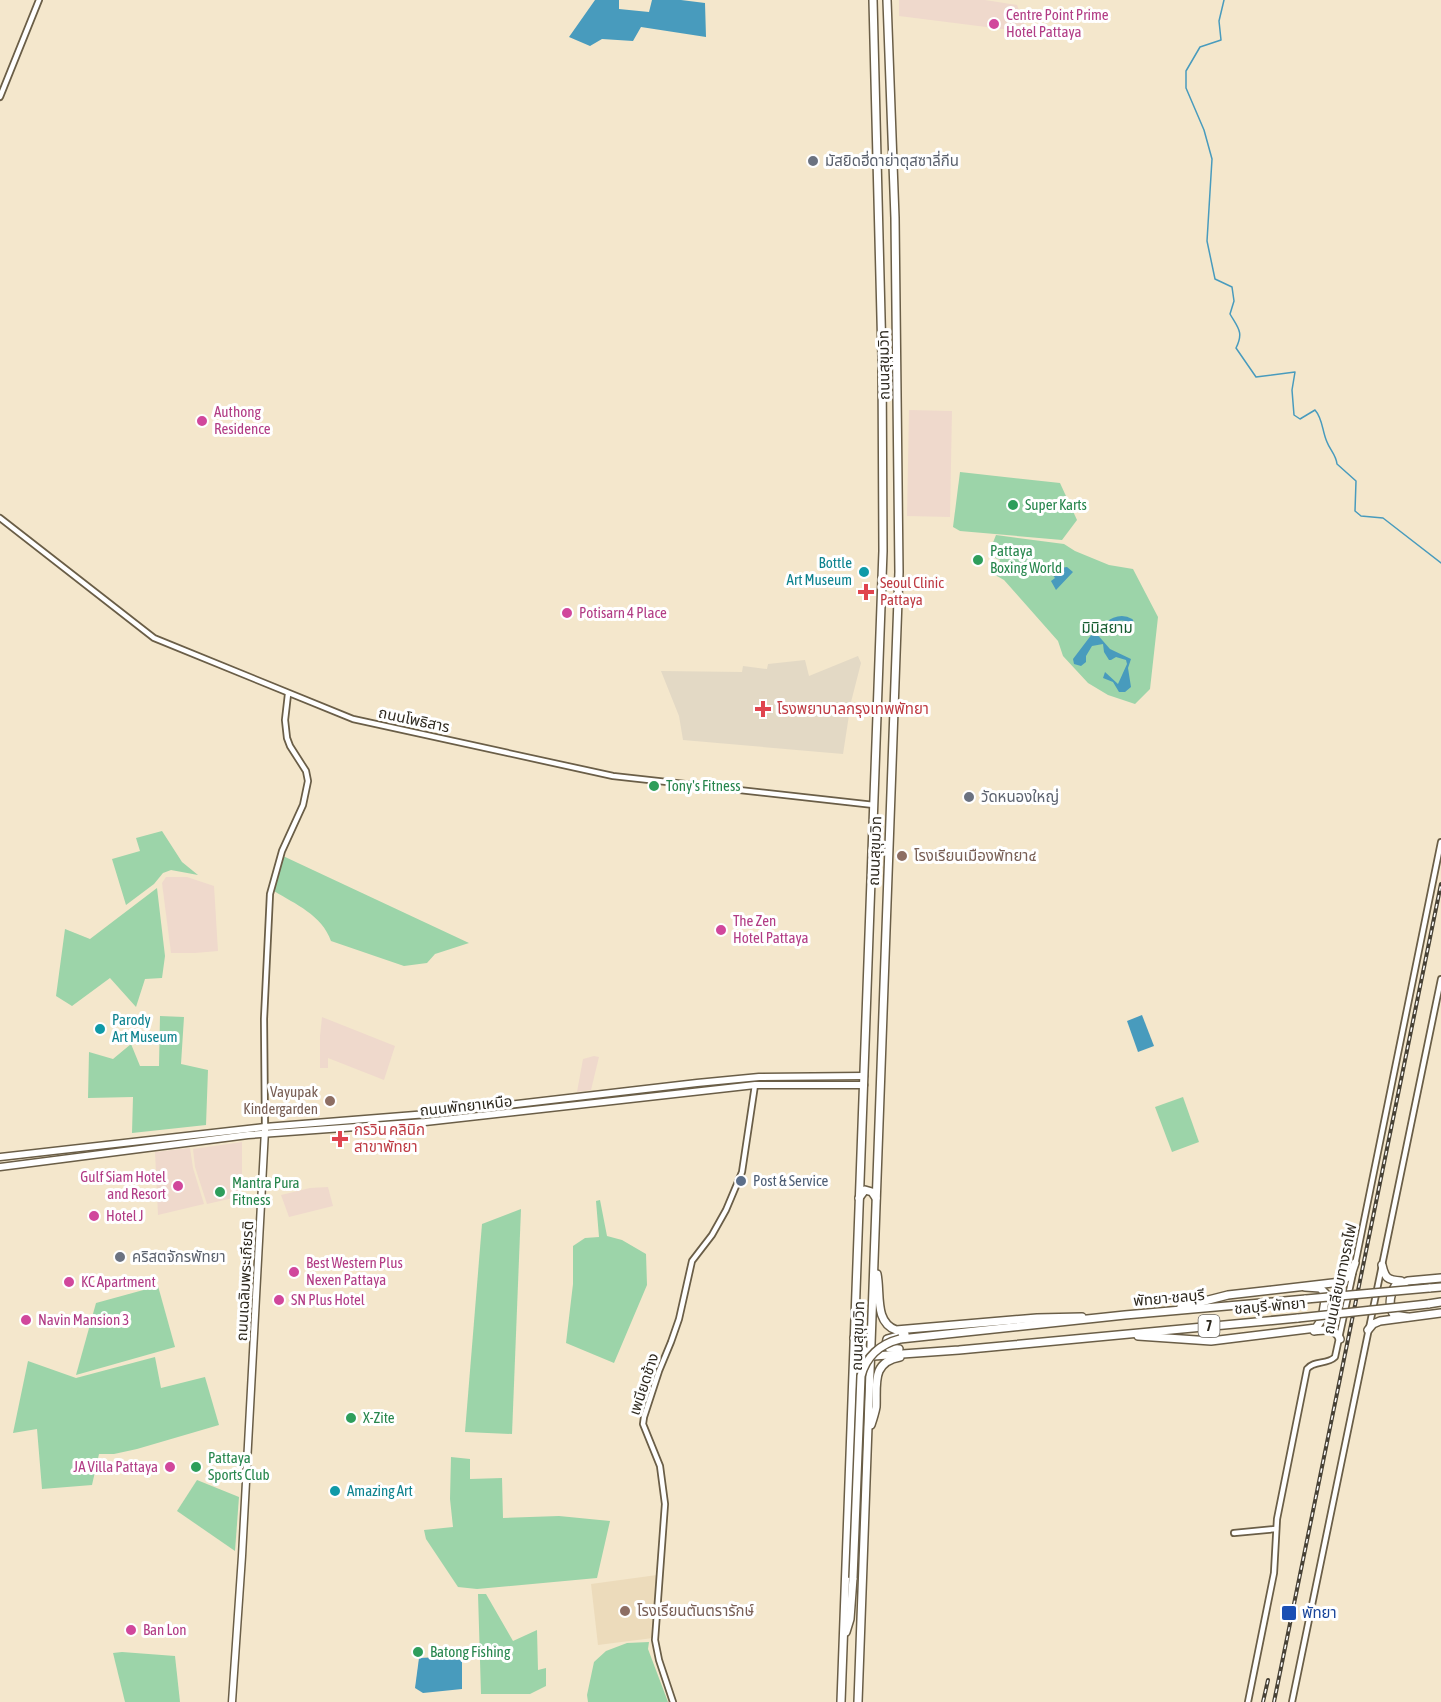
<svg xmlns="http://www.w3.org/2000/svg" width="1441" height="1702" font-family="'Asap Condensed','Noto Sans Thai',sans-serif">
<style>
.commercial{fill:#efd9cc}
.built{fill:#ecdbbb}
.medical{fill:#e3d9c5}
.green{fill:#9cd4a9}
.water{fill:#489bbd}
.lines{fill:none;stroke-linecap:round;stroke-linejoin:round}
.stream{stroke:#489bbd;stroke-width:1.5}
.canal{stroke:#489bbd;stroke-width:4.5}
.minor-casing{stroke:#6a5e47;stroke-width:8}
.major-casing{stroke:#6a5e47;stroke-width:9}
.highway-casing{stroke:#6a5e47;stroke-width:10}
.minor{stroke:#fff;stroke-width:4.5}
.major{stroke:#fff;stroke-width:6}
.highway{stroke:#fff;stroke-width:7}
.rail-casing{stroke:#484236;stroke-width:4}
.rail{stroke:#fff;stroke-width:1.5;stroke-dasharray:4.5;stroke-linecap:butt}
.highway-bridge-casing{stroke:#6a5e47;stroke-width:10;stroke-linecap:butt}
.highway-bridge{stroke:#fff;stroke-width:7}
.hotel-dot{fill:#d1479c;stroke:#fff;stroke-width:2}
.worship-dot{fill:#6b7280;stroke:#fff;stroke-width:2}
.leisure-dot{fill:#2e9e5b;stroke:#fff;stroke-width:2}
.culture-dot{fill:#0f9aa8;stroke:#fff;stroke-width:2}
.health-dot{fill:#e0444e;stroke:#fff;stroke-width:2}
.education-dot{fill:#8d6e63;stroke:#fff;stroke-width:2}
.service-dot{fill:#5c6f8a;stroke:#fff;stroke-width:2}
.transit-dot{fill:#1a4fb4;stroke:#fff;stroke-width:2}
.labels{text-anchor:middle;stroke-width:6;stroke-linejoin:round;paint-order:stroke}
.shield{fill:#fff;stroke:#6c6862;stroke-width:1.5}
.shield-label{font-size:14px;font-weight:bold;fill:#2d281e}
.hotel-label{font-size:15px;fill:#b23c85;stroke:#fff;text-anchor:start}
.worship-label{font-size:15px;fill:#5b616d;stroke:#fff;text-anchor:start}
.street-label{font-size:15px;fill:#2d281e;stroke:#fff}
.leisure-label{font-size:15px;fill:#27864d;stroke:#fff;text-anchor:start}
.culture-label{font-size:15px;fill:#0d838f;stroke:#fff;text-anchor:start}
.health-label{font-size:15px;fill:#be3a42;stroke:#fff;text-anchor:start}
.park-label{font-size:15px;fill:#165c30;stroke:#fff}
.education-label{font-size:15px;fill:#785e54;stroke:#fff;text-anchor:start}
.service-label{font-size:15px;fill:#4e5e75;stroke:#fff;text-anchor:start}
.transit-label{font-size:15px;fill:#164399;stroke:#fff;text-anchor:start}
</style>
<rect width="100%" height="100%" fill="#f4e7cc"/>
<g class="commercial">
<path d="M899,0H985L1017,5L1027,32L899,16Z"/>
<path d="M909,410L952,411L950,517L907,516Z"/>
<path d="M166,877H187L214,886L218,951L195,953H171L162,883Z"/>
<path d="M322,1017L395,1046L384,1080L328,1058V1068H320V1036Z"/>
<path d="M594,1056L599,1057L591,1090L577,1092L583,1059Z"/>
<path d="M242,1142V1196L207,1204L195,1167L193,1149Z"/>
<path d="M190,1148L193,1168L204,1204L158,1215L155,1152Z"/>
<path d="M328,1187L333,1206L289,1217L281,1195L310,1188Z"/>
</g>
<path class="built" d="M657,1575L653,1638L598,1645L591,1584Z"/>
<path class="medical" d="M858,656L861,663L851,702L843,754L683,740L679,716L661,671L742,672L743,666L767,669L768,664L805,660L809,676Z"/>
<g class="green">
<path d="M960,472L1060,483L1077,520L1062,540L960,531L953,527Z"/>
<path d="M996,535L1064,544L1075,551L1109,565L1133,569L1158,617L1150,689L1135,704L1108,695L1088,683L1063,656L1058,641L1004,580L995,575L1000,560L988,555Z"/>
<path d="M162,831L182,862L198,875L171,870L163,873L154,884L126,905L112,859L140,851L136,838Z"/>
<path d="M283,856L469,943L435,954L427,963L404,966L331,941C322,915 295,904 274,891Z"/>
<path d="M157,888L165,956L162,978L145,979L136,1007L110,978L72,1006L56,996L65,929L90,939Z"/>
<path d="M160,1016L184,1017L181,1064L208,1070L206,1125L132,1133L133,1097L88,1098L89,1052L113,1059L131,1044L140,1066H159Z"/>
<path d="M1183,1097L1199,1142L1172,1152L1155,1107Z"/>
<path d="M600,1200L607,1236L622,1240L646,1254L647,1285L614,1363L566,1343L573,1284V1246L585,1238L599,1237L596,1201Z"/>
<path d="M521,1209L512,1434L465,1432L482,1224Z"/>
<path d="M158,1286L175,1347L76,1375L96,1303Z"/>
<path d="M155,1357L161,1388L205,1377L219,1425L137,1449L114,1454H99L92,1485L42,1489L37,1429L13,1433L28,1361L76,1378Z"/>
<path d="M451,1457L470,1459V1479L502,1478L503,1518L559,1516L610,1521L597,1578L477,1589L458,1587L426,1539L424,1530L453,1527L450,1499Z"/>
<path d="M197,1480L239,1497L235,1551L177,1511Z"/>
<path d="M478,1594H486L513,1641L537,1630L538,1670L546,1668V1686L530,1694H481Z"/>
<path d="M649,1642L648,1649L668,1702H588L587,1695L594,1662L606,1651L627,1643Z"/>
<path d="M122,1652L175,1656L180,1702H125L113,1653Z"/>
</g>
<g class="water">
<path d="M595,0H619V9L649,12L652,0H681L705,3L706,37L641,27L633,41L602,39L590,46L569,37Z"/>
<path d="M1067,567L1073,572L1056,590L1051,581L1055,578L1052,574L1054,571L1056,570L1058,575H1061L1060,568Z"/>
<path d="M1096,633L1110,649L1131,659L1128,668L1131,687L1125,692H1119L1113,682L1103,678L1105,672L1118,684L1127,664L1126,660L1116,657L1111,660H1109L1104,652L1103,644L1092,646L1086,656V662L1081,666L1074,664L1073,659L1092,634Z"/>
<path d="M1142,1015L1154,1046L1138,1052L1127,1021Z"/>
<path d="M462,1656V1689L423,1693L415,1688L419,1658Z"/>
</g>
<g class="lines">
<path class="stream" d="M1224,0L1219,21L1221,40L1200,47L1186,71V88L1204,130L1212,159L1207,241L1215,279L1232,287L1234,301L1230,314C1238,328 1244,332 1236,348L1256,377L1295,372L1292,390L1294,415L1300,419L1315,410C1323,419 1322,431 1327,442C1330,450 1336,455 1337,464L1356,481L1355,511L1361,516L1383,518L1441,563"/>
<path class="canal" d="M1096,633C1107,624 1118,613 1131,621"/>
<defs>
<g id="minor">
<path d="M0,97L39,0"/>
<path d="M0,518L154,638L353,719L613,776L874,805"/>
<path d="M265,1127L264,1019L270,894L282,851L303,805L308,781L306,771L290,746L287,738L285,720L288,694"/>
<path d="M1355,1265L1441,842"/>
<path d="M1234,1533L1276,1529"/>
<path d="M673,1702L659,1660L655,1640L665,1504L660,1466L643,1424L644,1417L659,1371L671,1342L679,1319L692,1261L712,1235L726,1210L742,1172L755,1085"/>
<path d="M1248,1702L1274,1573L1277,1519L1307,1369C1314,1360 1327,1365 1335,1357L1353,1273"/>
<path d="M1292,1702L1441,979"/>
</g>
<g id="major">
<path d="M0,1157L265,1127L440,1113L697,1083L759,1077L864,1076"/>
<path d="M0,1167L248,1135L425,1122L755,1085H864"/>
<path d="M232,1702L242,1556L265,1130"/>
</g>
<g id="highway">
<path d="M859,1198L865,1190L872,1192L876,1198"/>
<path d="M1382,1265C1385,1278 1387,1280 1401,1281"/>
<path d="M877,1274C881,1293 874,1322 896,1330L1037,1318L1082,1317"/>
<path d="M1429,1288L1441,1287"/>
<path d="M1428,1304L1441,1302"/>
<path d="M1181,1307L1228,1295L1341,1282L1351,1275L1355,1263"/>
<path d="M1407,1317L1394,1315C1388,1306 1390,1295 1395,1286L1408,1281L1441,1278"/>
<path d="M1368,1330L1373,1324L1380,1321L1441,1313"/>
<path d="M1314,1331C1324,1330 1335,1327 1340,1339"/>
<path d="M1138,1336L1211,1341L1316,1328L1322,1319L1326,1294L1320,1288L1305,1287"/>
<path d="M854,1338L864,1350L874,1356L959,1350L1298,1318"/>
<path d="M900,1339L1125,1315L1306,1299"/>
<path d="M899,1349L889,1348L886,1345L887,1339L905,1334"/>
<path d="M871,1425C873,1419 875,1413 876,1407C877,1385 871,1362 900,1357"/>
<path d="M846,1632L850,1619L853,1578"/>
<path d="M841,1702L883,551L882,357L873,0"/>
<path d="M858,1702L899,572L895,218L887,0"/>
</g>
</defs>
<use href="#minor" class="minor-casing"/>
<use href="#major" class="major-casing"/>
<use href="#highway" class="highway-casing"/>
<use href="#minor" class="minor"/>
<use href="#major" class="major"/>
<use href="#highway" class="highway"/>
<defs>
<g id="rail">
<path d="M1263,1702L1268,1680"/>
<path d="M1274,1702L1441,884"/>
</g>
</defs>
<use href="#rail" class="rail-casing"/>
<use href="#rail" class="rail"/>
<defs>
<g id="highway-bridge">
<path d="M1306,1299L1429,1288"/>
<path d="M1298,1318L1428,1304"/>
<path d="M853,1578L861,1376C866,1357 880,1344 900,1339"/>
</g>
</defs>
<use href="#highway-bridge" class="highway-bridge-casing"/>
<use href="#highway-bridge" class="highway-bridge"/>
</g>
<g class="hotel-dot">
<circle cx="994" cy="24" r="6"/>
<circle cx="202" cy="421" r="6"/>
<circle cx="567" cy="613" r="6"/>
<circle cx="721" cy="930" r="6"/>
<circle cx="178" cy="1186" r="6"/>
<circle cx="94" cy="1216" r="6"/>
<circle cx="294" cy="1272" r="6"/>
<circle cx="69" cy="1282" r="6"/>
<circle cx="279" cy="1300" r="6"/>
<circle cx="26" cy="1320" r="6"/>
<circle cx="170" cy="1467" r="6"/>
<circle cx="131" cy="1630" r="6"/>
</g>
<g class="worship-dot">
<circle cx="813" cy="161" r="6"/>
<circle cx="969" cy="797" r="6"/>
<circle cx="120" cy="1257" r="6"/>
</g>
<g class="leisure-dot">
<circle cx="1013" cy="505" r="6"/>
<circle cx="978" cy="560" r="6"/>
<circle cx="654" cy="786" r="6"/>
<circle cx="220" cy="1192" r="6"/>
<circle cx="351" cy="1418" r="6"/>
<circle cx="196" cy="1467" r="6"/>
<circle cx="418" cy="1652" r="6"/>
</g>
<g class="culture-dot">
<circle cx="864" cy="572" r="6"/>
<circle cx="100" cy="1029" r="6"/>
<circle cx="335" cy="1491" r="6"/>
</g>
<g class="health-dot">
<path d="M863 583h6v6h6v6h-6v6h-6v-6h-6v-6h6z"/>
<path d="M760 700h6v6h6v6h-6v6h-6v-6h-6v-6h6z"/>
<path d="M337 1130h6v6h6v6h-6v6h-6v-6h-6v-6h6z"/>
</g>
<g class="education-dot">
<circle cx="902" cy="856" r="6"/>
<circle cx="330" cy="1101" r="6"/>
<circle cx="625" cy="1611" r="6"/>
</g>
<circle class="service-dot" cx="741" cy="1181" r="6"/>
<rect class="transit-dot" x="1281" y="1605" width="16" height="16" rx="3"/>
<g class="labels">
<rect class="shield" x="1198.5" y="1315" width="21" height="22" rx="4.5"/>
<g class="shield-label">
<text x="1209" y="1331">7</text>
</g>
<g class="hotel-label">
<text x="1006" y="20">Centre Point Prime<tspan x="1006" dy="17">Hotel Pattaya</tspan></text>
<text x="214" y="417">Authong<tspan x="214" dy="17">Residence</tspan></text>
<text x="579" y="618">Potisarn 4 Place</text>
<text x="733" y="926">The Zen<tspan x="733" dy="17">Hotel Pattaya</tspan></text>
<text x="166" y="1182" text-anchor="end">Gulf Siam Hotel<tspan x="166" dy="17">and Resort</tspan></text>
<text x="106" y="1221">Hotel J</text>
<text x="306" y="1268">Best Western Plus<tspan x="306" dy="17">Nexen Pattaya</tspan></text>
<text x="81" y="1287">KC Apartment</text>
<text x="291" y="1305">SN Plus Hotel</text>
<text x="38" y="1325">Navin Mansion 3</text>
<text x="158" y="1472" text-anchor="end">JA Villa Pattaya</text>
<text x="143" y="1635">Ban Lon</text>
</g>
<g class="worship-label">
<text x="825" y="166">มัสยิดฮี่ดาย่าตุสซาลี่กีน</text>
<text x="981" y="802">วัดหนองใหญ่</text>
<text x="132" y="1262">คริสตจักรพัทยา</text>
</g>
<g class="street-label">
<text transform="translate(884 365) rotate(-91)" y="5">ถนนสุขุมวิท</text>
<text transform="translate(414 720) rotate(12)" y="5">ถนนโพธิสาร</text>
<text transform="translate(875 851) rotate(-88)" y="5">ถนนสุขุมวิท</text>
<text transform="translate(466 1106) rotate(-6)" y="5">ถนนพัทยาเหนือ</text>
<text transform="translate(1340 1279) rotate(-78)" y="5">ถนนเลียบทางรถไฟ</text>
<text transform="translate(245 1281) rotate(-87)" y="5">ถนนเฉลิมพระเกียรติ</text>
<text transform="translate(1169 1298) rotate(-5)" y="5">พัทยา-ชลบุรี</text>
<text transform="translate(1270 1306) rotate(-5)" y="5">ชลบุรี-พัทยา</text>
<text transform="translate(858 1336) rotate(-88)" y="5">ถนนสุขุมวิท</text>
<text transform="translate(644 1384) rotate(-72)" y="5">เพนียดช้าง</text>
</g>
<g class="leisure-label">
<text x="1025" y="510">Super Karts</text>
<text x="990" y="556">Pattaya<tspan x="990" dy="17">Boxing World</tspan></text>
<text x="666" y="791">Tony's Fitness</text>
<text x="232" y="1188">Mantra Pura<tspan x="232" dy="17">Fitness</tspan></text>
<text x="363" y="1423">X-Zite</text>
<text x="208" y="1463">Pattaya<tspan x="208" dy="17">Sports Club</tspan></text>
<text x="430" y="1657">Batong Fishing</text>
</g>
<g class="culture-label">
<text x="852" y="568" text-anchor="end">Bottle<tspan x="852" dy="17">Art Museum</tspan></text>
<text x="112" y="1025">Parody<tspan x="112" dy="17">Art Museum</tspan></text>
<text x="347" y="1496">Amazing Art</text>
</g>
<g class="health-label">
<text x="880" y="588">Seoul Clinic<tspan x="880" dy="17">Pattaya</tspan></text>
<text x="777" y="714">โรงพยาบาลกรุงเทพพัทยา</text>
<text x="354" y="1135">กรวิน คลินิก<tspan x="354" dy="17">สาขาพัทยา</tspan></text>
</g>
<g class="park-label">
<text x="1107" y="633">มินิสยาม</text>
</g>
<g class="education-label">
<text x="914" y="861">โรงเรียนเมืองพัทยา๔</text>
<text x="318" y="1097" text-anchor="end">Vayupak<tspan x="318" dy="17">Kindergarden</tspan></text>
<text x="637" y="1616">โรงเรียนตันตรารักษ์</text>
</g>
<g class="service-label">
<text x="753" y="1186">Post &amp; Service</text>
</g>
<g class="transit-label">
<text x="1302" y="1618">พัทยา</text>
</g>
</g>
</svg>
